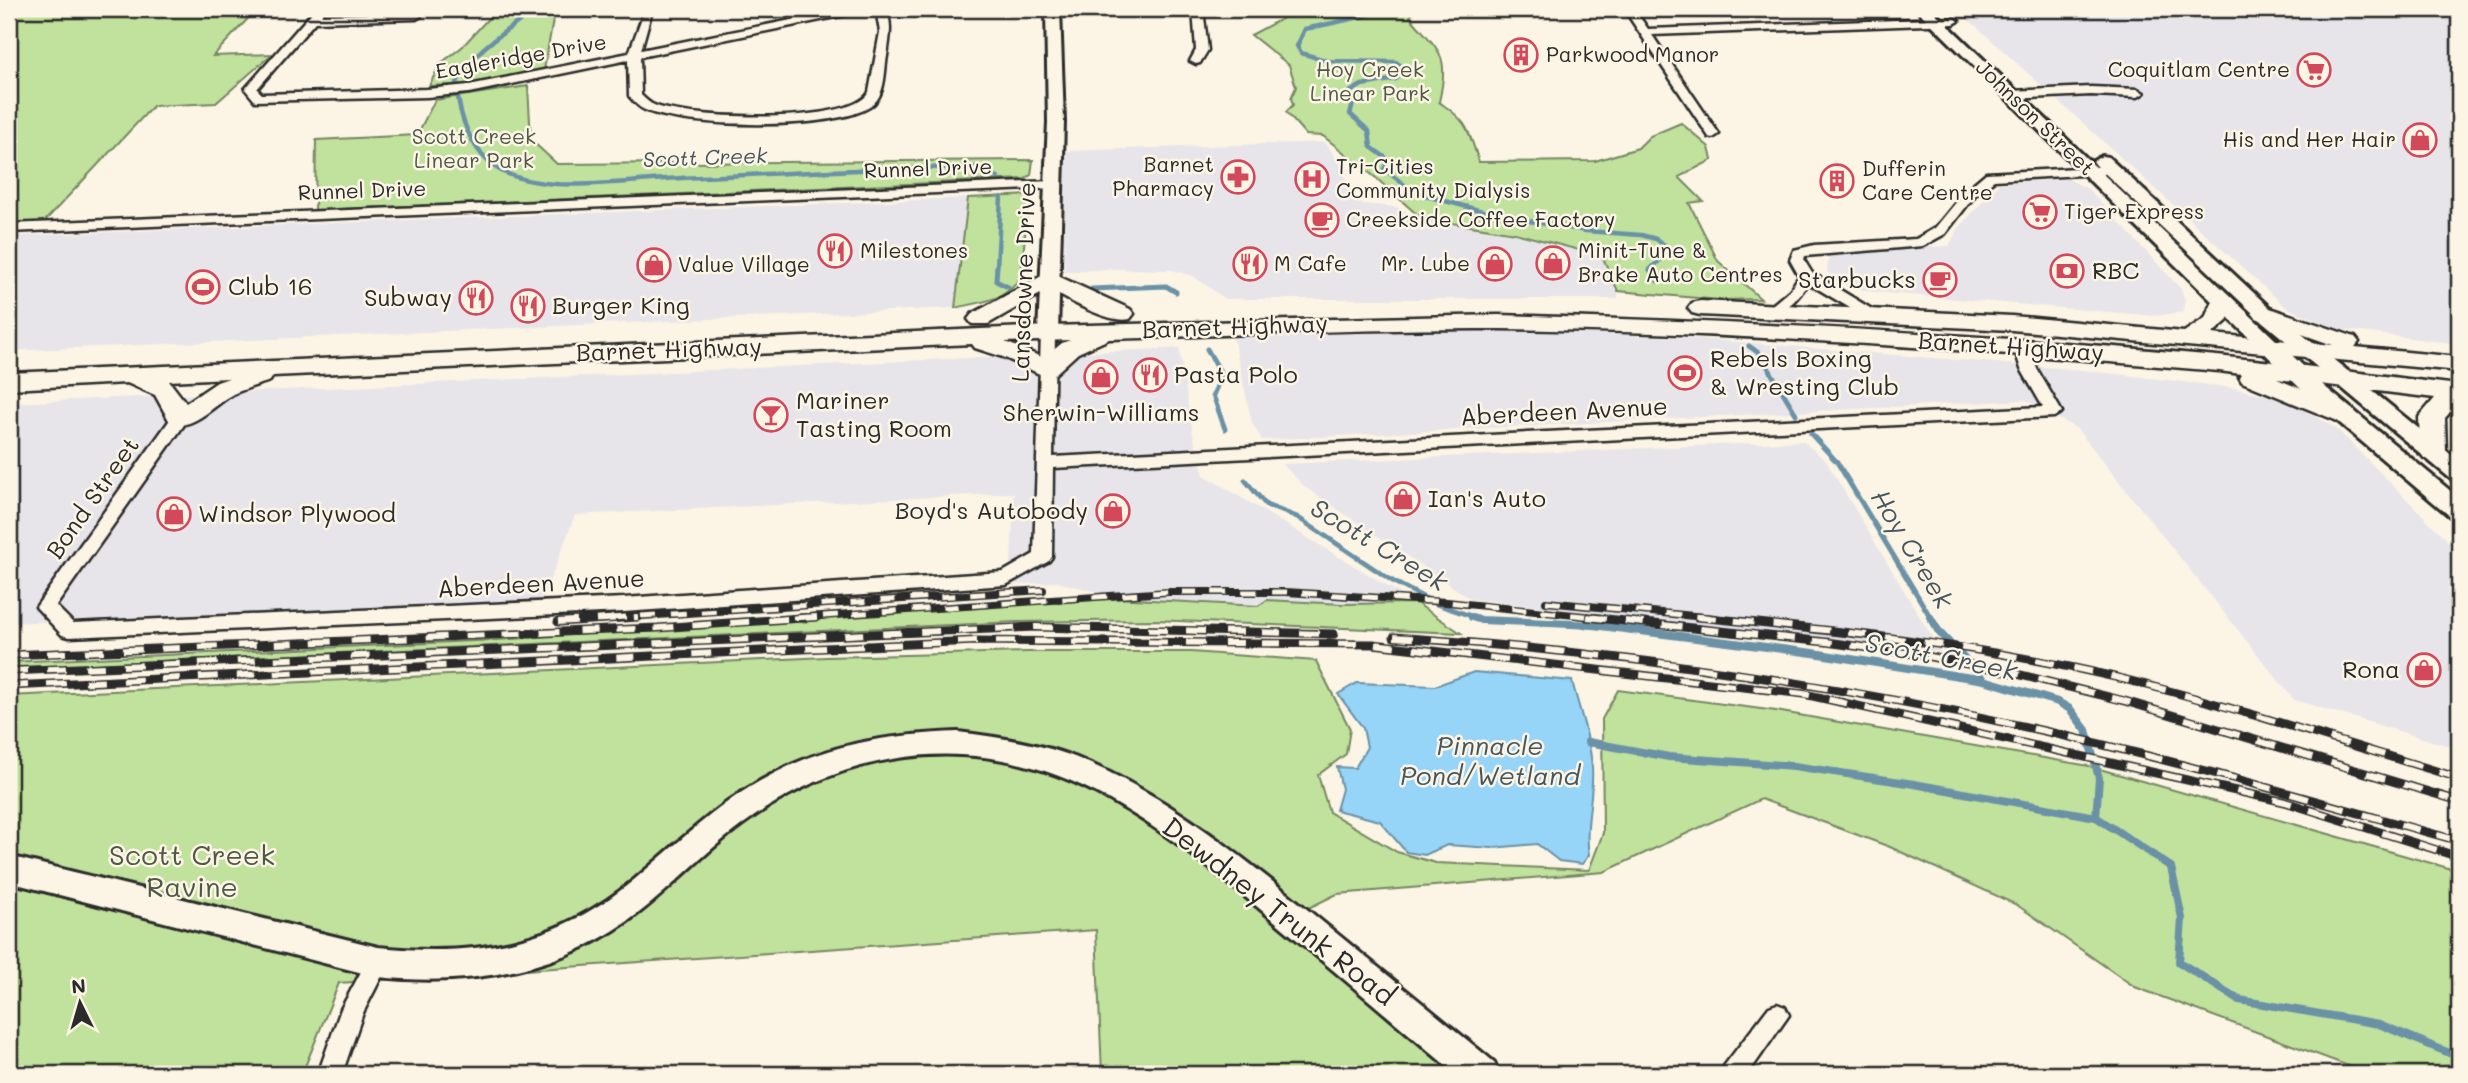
<svg xmlns="http://www.w3.org/2000/svg" width="2468" height="1083" font-family="Mali,sans-serif">
<style>
.built{fill:#e7e5e9}
.green{fill:#c0e29c;stroke:#768664;stroke-width:2}
.water{fill:#96d5f8;stroke:#6b91a6;stroke-width:2}
.lines{fill:none;stroke-linecap:round;stroke-linejoin:round}
.stream-far2{stroke:#6b91a6;stroke-width:4.5}
.stream-far1{stroke:#6b91a6;stroke-width:5}
.stream{stroke:#6b91a6;stroke-width:8}
.street-casing{stroke:#2b2b2b;stroke-width:5}
.secondary-casing{stroke:#2b2b2b;stroke-width:6}
.primary-casing{stroke:#2b2b2b;stroke-width:5}
.street{fill:#fcf5e5;fill-rule:evenodd}
.secondary{fill:#fcf5e5;fill-rule:evenodd}
.primary{fill:#fcf5e5;fill-rule:evenodd}
.rail-far1-casing{stroke:#2b2b2b;stroke-width:8}
.rail-casing{stroke:#2b2b2b;stroke-width:9}
.rail-far1{stroke:#fcf5e5;stroke-width:5;stroke-dasharray:15;stroke-linecap:butt}
.rail{stroke:#fcf5e5;stroke-width:6;stroke-dasharray:19;stroke-linecap:butt}
.labels{text-anchor:middle;stroke-width:5;stroke-linejoin:round;paint-order:stroke}
.far-poi-label{font-size:21px;fill:#2b2b2b;stroke:#fcf5e5;text-anchor:start}
.far-street-label{font-size:21px;fill:#2b2b2b;stroke:#fcf5e5}
.far-park-label{font-size:21px;fill:#505947;stroke:#fcf5e5}
.far-water-label{font-size:21px;font-style:italic;fill:#46565e;stroke:#fcf5e5}
.poi-label{font-size:24px;fill:#2b2b2b;stroke:#fcf5e5;text-anchor:start}
.street-label{font-size:24px;fill:#2b2b2b;stroke:#fcf5e5}
.water-label{font-size:26px;font-style:italic;fill:#46565e;stroke:#fcf5e5}
.near-park-label{font-size:28px;fill:#505947;stroke:#fcf5e5}
.near-street-label{font-size:28px;fill:#2b2b2b;stroke:#fcf5e5}
</style>
<rect width="100%" height="100%" fill="#fcf5e5"/>
<filter id="ink" filterUnits="userSpaceOnUse"><feTurbulence type="fractalNoise" baseFrequency=".0143" numOctaves="2"/><feDisplacementMap in="SourceGraphic" scale="14" xChannelSelector="R" yChannelSelector="G"/><feConvolveMatrix kernelMatrix="1 2 1 2 8 2 1 2 1" color-interpolation-filters="sRGB"/></filter>
<g filter="url(#ink)">
<g class="built">
<path d="M1957,9H2459V344L2336,329L2286,307Z"/>
<path d="M1325,142L1341,165L1354,203L1396,207L1421,218L1515,233L1602,256L1618,291V299H1225L1193,276L1172,270L1113,269L1064,272L1066,151Z"/>
<path d="M2068,179L2088,189L2181,289L2185,300L2183,312L2156,316L1873,292L1840,284L1827,272L1829,252L1949,246L1958,229L1999,183Z"/>
<path d="M968,198L955,308L9,351V236Z"/>
<path d="M1505,329L1688,338L2082,370L2234,388L2269,396L2301,408L2337,429L2459,552V749L2294,700L2077,429L2026,400L1262,440L1252,423L1232,332Z"/>
<path d="M1179,348L1193,434L1204,475L1437,616L1132,600L1057,582L1010,585L1014,493L575,515L542,602L9,623V403Z"/>
<path d="M1803,441L1826,461L1941,652L1471,599L1306,488L1282,464Z"/>
</g>
<g class="green">
<path d="M9,9H257L213,56L272,54L216,103L153,106L44,222L9,223Z"/>
<path d="M497,9H555L544,70L479,84L429,86L440,64L462,47Z"/>
<path d="M1300,9H1415L1410,17C1440,52 1450,54 1439,102C1469,122 1468,130 1479,162L1595,161L1638,148L1650,136L1681,123L1709,147L1712,160L1679,177L1703,201L1689,203L1718,261L1761,299L1720,300L1618,291L1602,256L1515,233L1421,218L1376,178L1323,136L1306,135L1286,112L1293,105L1291,98L1296,87L1289,65L1251,35Z"/>
<path d="M528,86L531,140L557,164L1033,160L1031,175L1025,179L315,210L316,140L417,135L435,100Z"/>
<path d="M1029,195L1021,277C1006,301 981,302 955,308L968,198Z"/>
<path d="M1115,598L1258,606L1267,600L1343,604L1416,603L1461,633L1154,620L1017,622L9,668V662L497,640Z"/>
<path d="M1027,652H1191L1316,661L1350,729L1346,754L1318,775L1329,812L1397,852L1436,863L1589,870L1603,833L1602,719L1618,690L1776,711L2089,766L2459,871V1074H2370L2135,987L2017,905L1890,847L1761,799L1604,872L1337,894L1292,916L1461,1074H1102L1096,930L339,983L302,1074H9V696L826,657Z"/>
</g>
<path class="water" d="M1474,672L1572,681C1579,709 1590,738 1592,767C1594,797 1584,826 1589,855L1582,864L1559,861L1537,844L1492,848L1447,845L1425,855L1406,852L1380,821L1336,810L1342,789L1337,767L1355,768L1367,747L1363,728L1338,694L1357,683L1435,686Z"/>
<g class="lines">
<g class="stream-far2">
<path d="M1355,9L1371,14"/>
<path d="M1384,9L1365,16L1305,29L1297,46L1301,53L1328,61L1396,62L1404,68L1396,79L1362,85L1348,93L1353,104L1350,114L1369,131L1371,147L1389,160L1384,169L1415,193L1501,216L1586,231L1641,235L1656,239L1667,247L1662,258L1653,267"/>
<path d="M456,84C473,49 506,32 536,9"/>
<path d="M458,97C462,127 478,162 508,174C555,194 631,180 682,178C780,173 877,168 975,167L998,177"/>
<path d="M997,267L1001,197"/>
</g>
<g class="stream-far1">
<path d="M997,265L996,281L1008,287"/>
<path d="M1655,265L1650,270L1658,281"/>
<path d="M1092,289L1166,286L1176,292"/>
<path d="M1749,346L1760,354L1796,414"/>
<path d="M1207,349L1222,375L1213,395L1225,429"/>
<path d="M1811,434L1837,462L1931,618"/>
<path d="M1245,480L1266,505L1297,517L1394,582L1436,604L1477,618"/>
</g>
<g class="stream">
<path d="M1472,617L1481,620L1593,625L1813,653L1984,680L2058,702L2070,709L2086,730L2099,778L2096,817"/>
<path d="M1930,617L1939,632L1984,680"/>
<path d="M1588,742L1669,757L1794,766L1914,784L2096,817L2171,867L2182,918L2179,962L2239,1000L2379,1024L2459,1057"/>
</g>
<defs>
<g id="street">
<path d="M315,9H326L321,15L416,13L421,16L416,19L315,22L257,89L262,94L427,89L469,85L629,53L645,9H655L651,14L641,50L846,9H865L860,12L640,57L641,95C645,99 649,103 654,105C687,119 852,126 869,92L880,32L876,9H886C893,25 889,40 887,56C884,72 886,95 871,106C836,131 685,128 645,110C638,107 634,102 629,96L628,60L469,93L427,97L255,101L245,89Z"/>
<path d="M1193,9H1203L1208,50L1200,63L1196,64L1190,61L1196,50Z"/>
<path d="M1624,9H1634L1648,29L1954,18L1959,21L1954,24L1652,35L1719,134L1713,138L1709,137Z"/>
<path d="M2091,87L2138,89L2144,93L2138,97L2091,95L2010,99L2004,95L2010,91Z"/>
<path d="M2112,166L2118,170L2117,173L1994,180L1976,194L1945,234L1923,246L1805,256L1804,260L1812,273L1875,311L1877,314L1875,317H1865L1808,283C1800,296 1788,310 1773,314L1766,310L1790,290L1799,276L1790,260L1794,250L1814,245L1916,239L1935,228L1967,189L1986,173Z"/>
<path d="M1052,181L1057,182V188L9,232V224Z"/>
<path d="M1048,329L1055,333L1053,457L2043,407L2021,369L2014,347L2022,342L2030,347L2037,369L2062,412L2054,417L1053,468L1052,557L1049,561L1006,585L624,612L69,637L62,635L36,607L174,414H186L188,418L186,422L56,606L73,623L624,598L1003,572L1034,554L1041,333Z"/>
<path d="M378,951L386,955L389,962L363,1013L342,1074H318L341,1009L370,955Z"/>
<path d="M1777,1004L1785,1007L1789,1015L1748,1074H1721L1724,1066L1769,1007Z"/>
</g>
<g id="secondary">
<path d="M1046,9H1060L1064,122L1058,333L1055,337H1041L1038,333L1048,122Z"/>
<path d="M1916,9H1931L2324,386L2459,498V519L2451,517L2308,396Z"/>
<path d="M2102,156L2108,157L2271,309L2459,461V481L2451,479L2257,317L2096,165L2093,161Z"/>
<path d="M958,732C999,737 1039,743 1077,758C1164,793 1236,852 1308,910C1370,961 1432,1011 1494,1062L1499,1074H1456C1399,1026 1342,977 1284,929C1228,882 1172,835 1108,799C973,723 828,748 714,847C685,872 659,899 628,921C554,973 467,986 378,977L9,882V856L378,947C477,957 557,944 635,879C676,845 714,807 760,781C824,744 885,735 958,732Z"/>
</g>
<g id="primary">
<path d="M1049,272L1130,309L1134,314L1130,319C1109,324 1068,300 1049,289L988,324H972L968,319L972,314Z"/>
<path d="M2222,294L2230,296L2234,301L2227,321L2212,334L2333,345L2256,318L2252,313L2256,308L2264,306L2355,337L2359,342L2355,347L2459,357V371L2012,330L1700,315L1692,313L1688,308L1692,303L1700,301L2012,316L2184,332L2205,318L2214,296Z"/>
<path d="M1498,315C1738,322 1978,333 2217,356C2298,364 2378,376 2459,385V402L2445,418L2446,452L2442,458L2433,461L2424,458L2420,452L2419,417L2435,398L2277,379L2354,410L2358,416L2354,422L2345,424L2242,382L2239,377L2241,374L2219,371C1980,351 1740,332 1500,329C1370,328 1239,335 1109,339L1078,353L1055,374L1046,377L1003,357L975,348L972,344L273,376L270,381C258,385 244,389 233,394C214,405 194,430 171,424L155,395L127,383L9,389V373L1048,326ZM1070,340L1062,343L1044,358L1005,342ZM229,378L217,382L186,403L169,381Z"/>
</g>
</defs>
<use href="#street" class="street-casing"/>
<use href="#secondary" class="secondary-casing"/>
<use href="#primary" class="primary-casing"/>
<use href="#street" class="street"/>
<use href="#secondary" class="secondary"/>
<use href="#primary" class="primary"/>
<defs>
<g id="rail-far1">
<path d="M1546,602L1715,618"/>
<path d="M611,618L1043,590"/>
<path d="M793,618L1168,592H1286L1447,602L1603,618"/>
</g>
<g id="rail">
<path d="M1587,617L1826,642L1921,655L2009,672L2125,701L2459,801"/>
<path d="M1697,617C1839,631 1984,645 2123,679C2236,707 2347,744 2459,778"/>
<path d="M558,622L638,617"/>
<path d="M1394,637C1607,651 1817,681 2026,727C2172,759 2315,801 2459,841"/>
<path d="M9,655L658,628L817,617"/>
<path d="M9,671L1035,627L1334,634"/>
<path d="M9,686L975,641L1373,644L1804,694L2285,802L2459,857"/>
</g>
</defs>
<use href="#rail-far1" class="rail-far1-casing"/>
<use href="#rail" class="rail-casing"/>
<use href="#rail-far1" class="rail-far1"/>
<use href="#rail" class="rail"/>
</g>
</g>
<defs>
<symbol id="building-ring" viewBox="-11 -11 22 22"><circle r="9.5" fill="#fcf5e5" stroke="#d1495b" stroke-width="1.5"/><path d="M-4-6H4V6H1V3H-1V6H-4ZM-2.5-4.3h1.7v1.8h-1.7ZM.8-4.3h1.7v1.8H.8ZM-2.5-1h1.7V.8h-1.7ZM.8-1h1.7V.8H.8Z" fill="#d1495b"/></symbol>
<symbol id="supermarket-ring" viewBox="-11 -11 22 22"><circle r="9.5" fill="#fcf5e5" stroke="#d1495b" stroke-width="1.5"/><path d="M-6-5.5h2.5l.6 2H6L4.5 2H-2.5L-4.4-4H-6ZM-1.5 3.2a1.3 1.3 0 1 0 .1 0ZM3 3.2a1.3 1.3 0 1 0 .1 0Z" fill="#d1495b"/></symbol>
<symbol id="shop-ring" viewBox="-11 -11 22 22"><circle r="9.5" fill="#fcf5e5" stroke="#d1495b" stroke-width="1.5"/><path d="M-5-2.5h2.3a2.7 3.5 0 0 1 5.4 0H5L5.5 6h-11ZM-1.5-2.5h3a1.5 2.3 0 0 0-3 0Z" fill="#d1495b"/></symbol>
<symbol id="pharmacy-ring" viewBox="-11 -11 22 22"><circle r="9.5" fill="#fcf5e5" stroke="#d1495b" stroke-width="1.5"/><path d="M-2-6h4v4h4v4h-4v4h-4v-4h-4v-4h4Z" fill="#d1495b"/></symbol>
<symbol id="hospital-ring" viewBox="-11 -11 22 22"><circle r="9.5" fill="#fcf5e5" stroke="#d1495b" stroke-width="1.5"/><path d="M-5-5h3v3.5h4V-5h3V5h-3V1.5h-4V5h-3Z" fill="#d1495b"/></symbol>
<symbol id="cafe-ring" viewBox="-11 -11 22 22"><circle r="9.5" fill="#fcf5e5" stroke="#d1495b" stroke-width="1.5"/><path d="M-5.5-4.5H6V0H3Q3 3.5 0 3.5H-2.5Q-5.5 3.5-5.5 0ZM3-3.2v2h1.7v-2ZM-6 4.5H4V6H-6Z" fill="#d1495b"/></symbol>
<symbol id="restaurant-ring" viewBox="-11 -11 22 22"><circle r="9.5" fill="#fcf5e5" stroke="#d1495b" stroke-width="1.5"/><path d="M-5-6h1v4h1v-4h1v4h1v-4h1v5L-1.5 .5V6h-2V.5L-5-1ZM5-6V6H3V1.5H1.5Q1.5-4 5-6Z" fill="#d1495b"/></symbol>
<symbol id="bank-ring" viewBox="-11 -11 22 22"><circle r="9.5" fill="#fcf5e5" stroke="#d1495b" stroke-width="1.5"/><path d="M-6-4H6V4H-6ZM0-2.3a2.3 2.3 0 1 0 0 4.6a2.3 2.3 0 1 0 0-4.6Z" fill="#d1495b"/></symbol>
<symbol id="stadium-ring" viewBox="-11 -11 22 22"><circle r="9.5" fill="#fcf5e5" stroke="#d1495b" stroke-width="1.5"/><path d="M0-5a6.5 5 0 1 0 0 10a6.5 5 0 1 0 0-10ZM-3.5-1.8h7v3.6h-7Z" fill="#d1495b"/></symbol>
<symbol id="bar-ring" viewBox="-11 -11 22 22"><circle r="9.5" fill="#fcf5e5" stroke="#d1495b" stroke-width="1.5"/><path d="M-6-5H6L.8 .8V4.5H3.5V6h-7V4.5H-.8V.8Z" fill="#d1495b"/></symbol>
</defs>
<g fill-rule="evenodd">
<use href="#building-ring" x="1502" y="36" width="38" height="38"/>
<use href="#supermarket-ring" x="2295" y="51" width="38" height="38"/>
<use href="#shop-ring" x="2401" y="121" width="38" height="38"/>
<use href="#pharmacy-ring" x="1219" y="158" width="38" height="38"/>
<use href="#hospital-ring" x="1293" y="160" width="38" height="38"/>
<use href="#building-ring" x="1818" y="162" width="38" height="38"/>
<use href="#supermarket-ring" x="2021" y="193" width="38" height="38"/>
<use href="#cafe-ring" x="1303" y="201" width="38" height="38"/>
<use href="#restaurant-ring" x="816" y="232" width="38" height="38"/>
<use href="#shop-ring" x="1534" y="244" width="38" height="38"/>
<use href="#restaurant-ring" x="1231" y="245" width="38" height="38"/>
<use href="#shop-ring" x="1476" y="245" width="38" height="38"/>
<use href="#shop-ring" x="635" y="246" width="38" height="38"/>
<use href="#bank-ring" x="2048" y="252" width="38" height="38"/>
<use href="#cafe-ring" x="1921" y="261" width="38" height="38"/>
<use href="#stadium-ring" x="184" y="268" width="38" height="38"/>
<use href="#restaurant-ring" x="457" y="279" width="38" height="38"/>
<use href="#restaurant-ring" x="509" y="287" width="38" height="38"/>
<use href="#stadium-ring" x="1666" y="354" width="38" height="38"/>
<use href="#restaurant-ring" x="1131" y="356" width="38" height="38"/>
<use href="#shop-ring" x="1082" y="358" width="38" height="38"/>
<use href="#bar-ring" x="752" y="396" width="38" height="38"/>
<use href="#shop-ring" x="1384" y="480" width="38" height="38"/>
<use href="#shop-ring" x="1094" y="492" width="38" height="38"/>
<use href="#shop-ring" x="155" y="495" width="38" height="38"/>
<use href="#shop-ring" x="2405" y="651" width="38" height="38"/>
</g>
<g class="labels">
<g class="far-poi-label">
<text x="1546" y="62">Parkwood Manor</text>
<text x="2290" y="77" text-anchor="end">Coquitlam Centre</text>
<text x="2396" y="147" text-anchor="end">His and Her Hair</text>
<text x="1214" y="172" text-anchor="end">Barnet<tspan x="1214" dy="24">Pharmacy</tspan></text>
<text x="1336" y="174">Tri-Cities<tspan x="1336" dy="24">Community Dialysis</tspan></text>
<text x="1862" y="176">Dufferin<tspan x="1862" dy="24">Care Centre</tspan></text>
<text x="2064" y="219">Tiger Express</text>
<text x="1346" y="227">Creekside Coffee Factory</text>
<text x="860" y="258">Milestones</text>
<text x="1578" y="258">Minit-Tune &amp;<tspan x="1578" dy="24">Brake Auto Centres</tspan></text>
<text x="1274" y="271">M Cafe</text>
<text x="1470" y="271" text-anchor="end">Mr. Lube</text>
<text x="678" y="272">Value Village</text>
</g>
<g class="far-street-label">
<text transform="translate(521 57) rotate(-10)" y="7">Eagleridge Drive</text>
<text transform="translate(2035 118) rotate(44)" y="7">Johnson Street</text>
<text transform="translate(928 169) rotate(-2)" y="7">Runnel Drive</text>
<text transform="translate(362 191) rotate(-2)" y="7">Runnel Drive</text>
</g>
<g class="far-park-label">
<text x="1370" y="77">Hoy Creek<tspan x="1370" dy="24">Linear Park</tspan></text>
<text x="474" y="144">Scott Creek<tspan x="474" dy="24">Linear Park</tspan></text>
</g>
<g class="far-water-label">
<text transform="translate(705 158) rotate(-2)" y="7">Scott Creek</text>
</g>
<g class="poi-label">
<text x="2092" y="279">RBC</text>
<text x="1916" y="288" text-anchor="end">Starbucks</text>
<text x="228" y="295">Club 16</text>
<text x="452" y="306" text-anchor="end">Subway</text>
<text x="552" y="314">Burger King</text>
<text x="1710" y="367">Rebels Boxing<tspan x="1710" dy="28">&amp; Wresting Club</tspan></text>
<text x="1174" y="383">Pasta Polo</text>
<text x="796" y="409">Mariner<tspan x="796" dy="28">Tasting Room</tspan></text>
<text x="1101" y="421" text-anchor="middle">Sherwin-Williams</text>
<text x="1428" y="507">Ian's Auto</text>
<text x="1088" y="519" text-anchor="end">Boyd's Autobody</text>
<text x="198" y="522">Windsor Plywood</text>
<text x="2400" y="678" text-anchor="end">Rona</text>
</g>
<g class="street-label">
<text transform="translate(1024 282) rotate(-88)" y="8">Lansdowne Drive</text>
<text transform="translate(1235 327) rotate(-2)" y="8">Barnet Highway</text>
<text transform="translate(2011 347) rotate(4)" y="8">Barnet Highway</text>
<text transform="translate(669 350) rotate(-2)" y="8">Barnet Highway</text>
<text transform="translate(1564 412) rotate(-3)" y="8">Aberdeen Avenue</text>
<text transform="translate(93 498) rotate(-55)" y="8">Bond Street</text>
<text transform="translate(541 584) rotate(-3)" y="8">Aberdeen Avenue</text>
</g>
<g class="water-label">
<text transform="translate(1379 545) rotate(31)" y="9">Scott Creek</text>
<text transform="translate(1912 549) rotate(59)" y="9">Hoy Creek</text>
<text transform="translate(1941 657) rotate(11)" y="9">Scott Creek</text>
<text x="1490" y="755">Pinnacle<tspan x="1490" dy="30">Pond/Wetland</tspan></text>
</g>
<g class="near-park-label">
<text x="192" y="865">Scott Creek<tspan x="192" dy="32">Ravine</tspan></text>
</g>
<g class="near-street-label">
<text transform="translate(1279 911) rotate(38)" y="10">Dewdney Trunk Road</text>
</g>
</g>
<rect width="2468" height="1083" fill="none" stroke="#fcf5e5" stroke-width="35"/>
<rect x="18" y="18" width="2433" height="1048" fill="none" stroke="#2b2b2b" stroke-width="2.5" filter="url(#ink)"/>
<g transform="translate(80 1003) rotate(355)" stroke="#fcf5e5" stroke-width="5" paint-order="stroke">
<path d="M0-5L12 26L0 18L-12 26Z" fill="#2b2b2b"/>
<text y="-10" font-size="19" font-weight="bold" text-anchor="middle" fill="#2b2b2b">N</text>
</g>
</svg>
